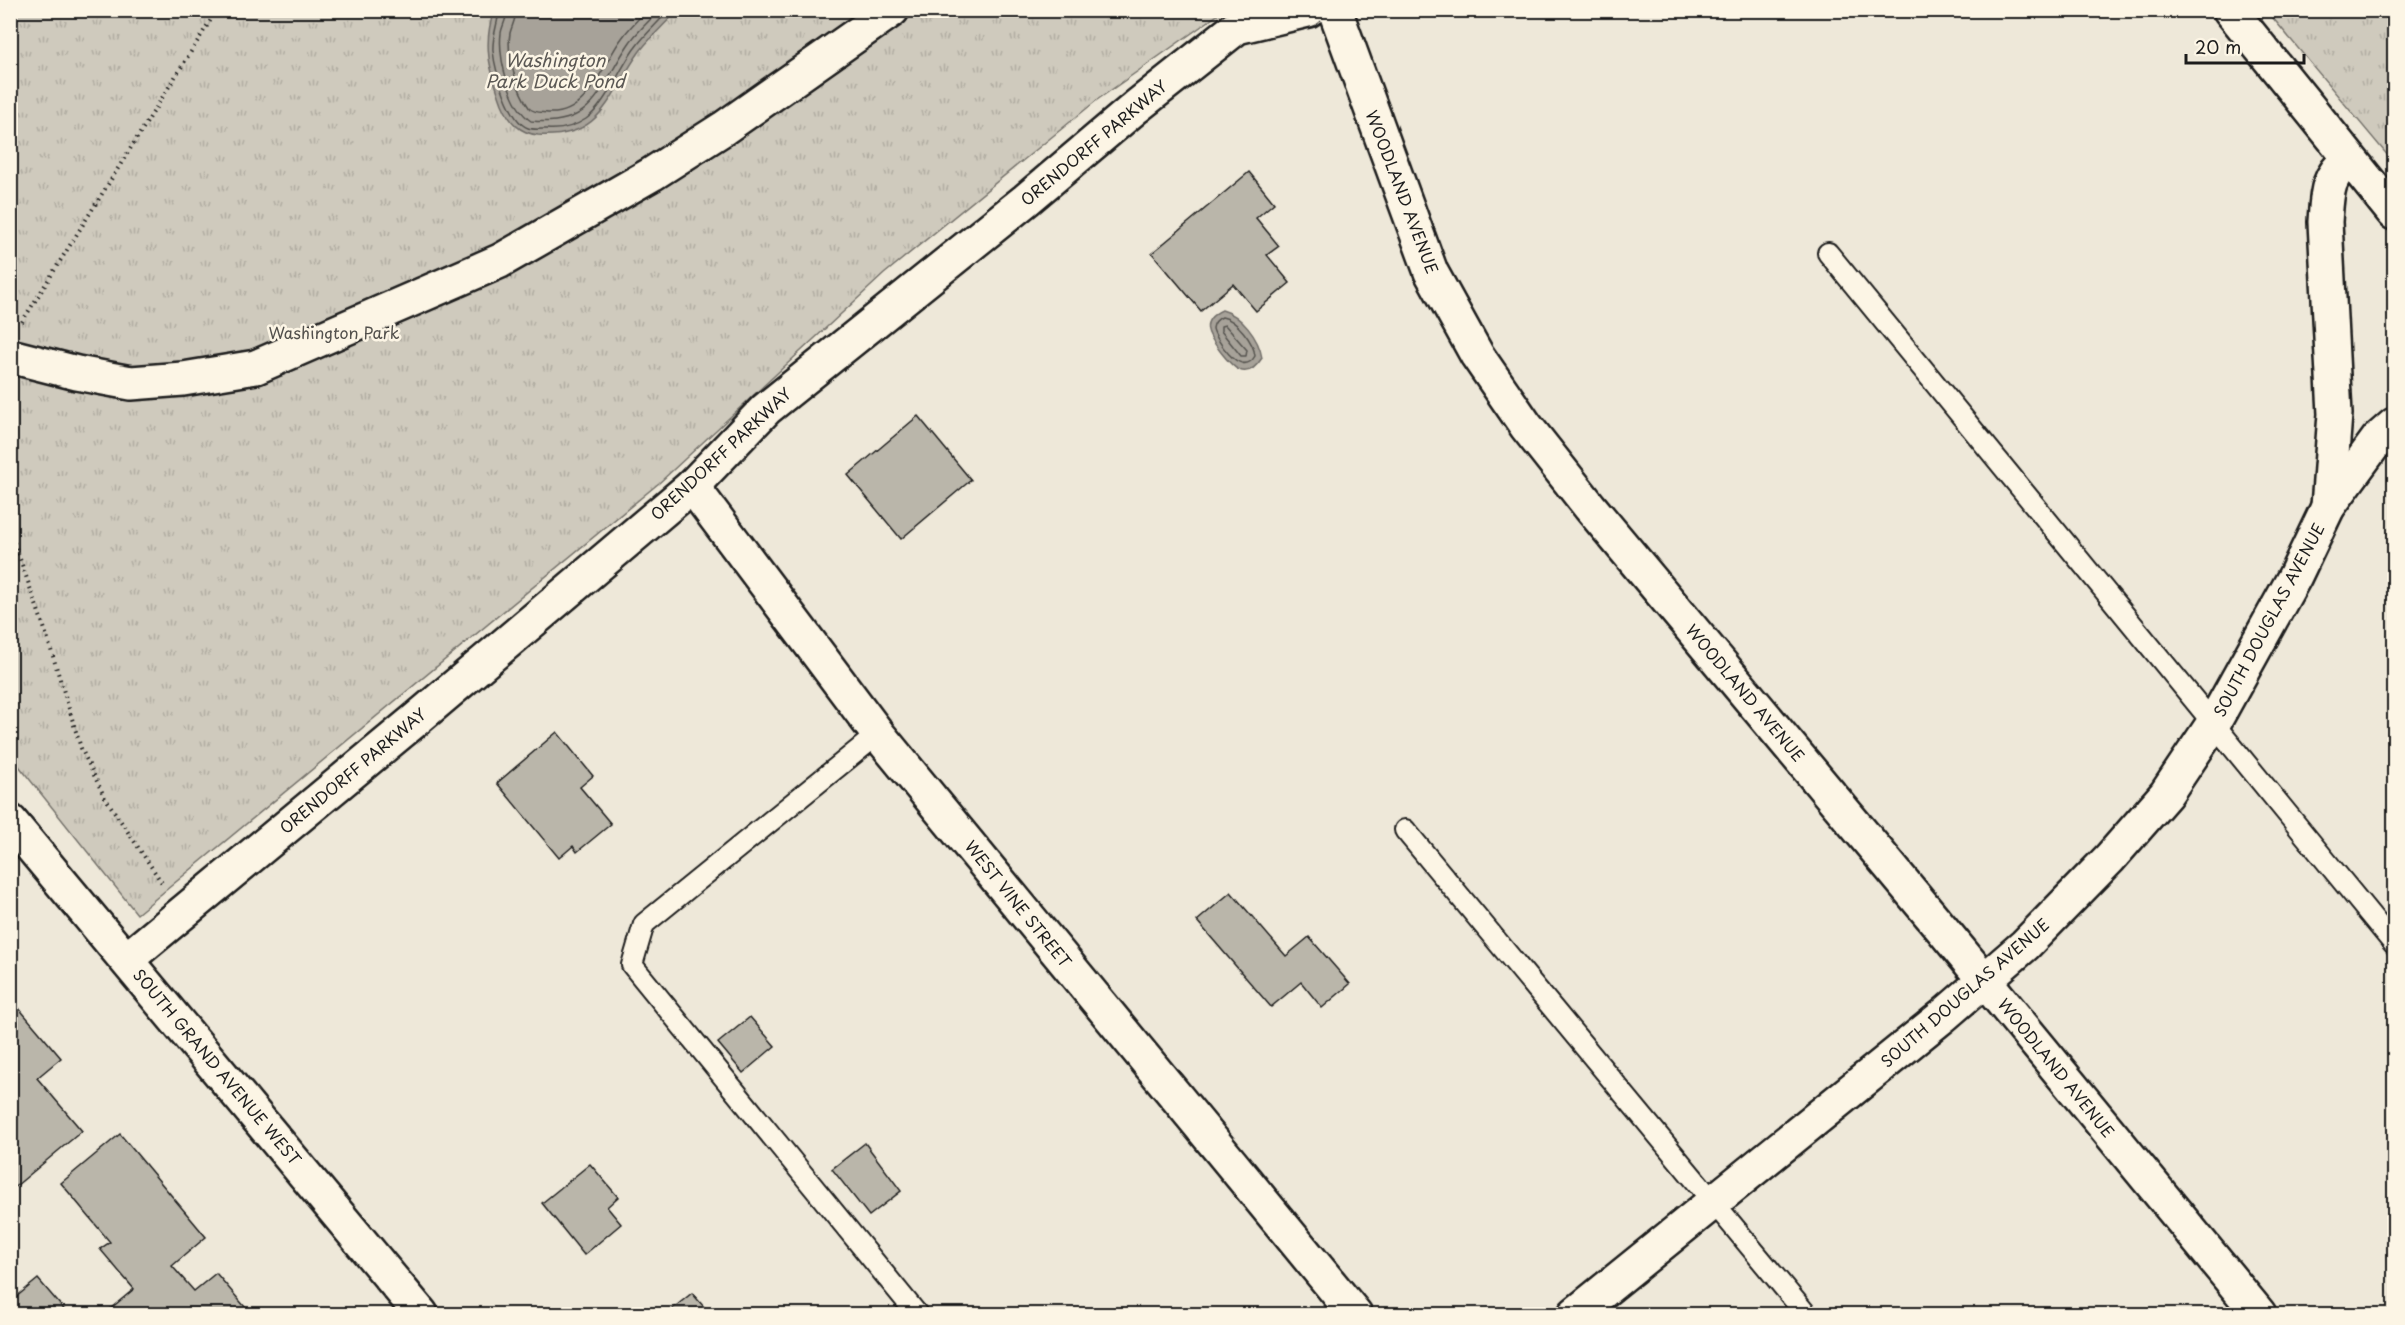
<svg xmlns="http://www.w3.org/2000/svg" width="2405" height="1325" font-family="'Playpen Sans',sans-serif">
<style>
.park{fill:url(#park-tufts);stroke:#76736c;stroke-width:1.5}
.water{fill:#a7a299;stroke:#6f6c67;stroke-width:1.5}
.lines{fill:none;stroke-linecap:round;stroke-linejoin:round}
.shore{stroke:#54524e;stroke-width:1.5}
.building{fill:#bab6aa;stroke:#1c1c1c;stroke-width:1.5}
.lane-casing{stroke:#1c1c1c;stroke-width:24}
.street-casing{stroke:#1c1c1c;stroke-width:38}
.path{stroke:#1c1c1c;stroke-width:4;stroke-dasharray:1.5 4.5;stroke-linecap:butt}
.lane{stroke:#fcf5e5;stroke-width:20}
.street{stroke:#fcf5e5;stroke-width:33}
.labels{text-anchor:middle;stroke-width:5;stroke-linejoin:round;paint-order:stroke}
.street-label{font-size:16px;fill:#1c1c1c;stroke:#fcf5e5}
.park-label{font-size:16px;fill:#52504c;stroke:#fcf5e5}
.water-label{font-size:18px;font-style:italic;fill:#5b5854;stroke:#fcf5e5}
</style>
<defs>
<pattern id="park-tufts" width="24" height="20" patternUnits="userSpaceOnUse" patternTransform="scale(1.5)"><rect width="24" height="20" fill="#cfcabd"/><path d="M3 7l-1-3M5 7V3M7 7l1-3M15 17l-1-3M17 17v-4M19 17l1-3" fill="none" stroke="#b1ada2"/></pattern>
</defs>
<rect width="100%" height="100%" fill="#eee8d9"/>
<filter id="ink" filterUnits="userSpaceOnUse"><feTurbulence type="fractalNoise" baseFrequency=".0167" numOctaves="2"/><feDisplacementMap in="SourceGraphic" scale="12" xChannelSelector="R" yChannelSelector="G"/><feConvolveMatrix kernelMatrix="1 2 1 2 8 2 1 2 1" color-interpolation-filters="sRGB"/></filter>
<g filter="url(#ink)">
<g class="park">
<path d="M11,11H1223L1097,100L884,274L659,483L137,914L11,756Z"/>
<path d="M2267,11H2394V163Z"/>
</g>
<g class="water">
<path d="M494,11V10L677,11C665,24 651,37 640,51C608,95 604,139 538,135C519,133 509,121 502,104C490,71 482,45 494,11Z"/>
<path d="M1222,310C1241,315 1259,338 1262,358C1246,383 1233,368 1220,351C1207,334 1199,321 1222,310Z"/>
</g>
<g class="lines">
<g class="shore">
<path d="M499,10C498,24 492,36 493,51C495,70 509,121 528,128C533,130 541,129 547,129C560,130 574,127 586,119C605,106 621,66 635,48C645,34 658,23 669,10"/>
<path d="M507,10C507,19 502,26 501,33C498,58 510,107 531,121C595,127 598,90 628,45C636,32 649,22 659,10"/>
<path d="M516,10C516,19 512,25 510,33C506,55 517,91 530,109C536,113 542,112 548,113C589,116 602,64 622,38C629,28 638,19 647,10"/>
<path d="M1222,317C1236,319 1254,342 1255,356C1241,381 1213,335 1213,328C1214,322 1217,319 1222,317Z"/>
<path d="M1225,325L1247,350L1246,356H1241L1221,331V326Z"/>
</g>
</g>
<g class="building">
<path d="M1249,172L1274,203L1256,218L1279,246L1267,255L1290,283L1256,311L1233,284L1201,311L1152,253Z"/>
<path d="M918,416L971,480L901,539L848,475Z"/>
<path d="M557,732L593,776L580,787L611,824L577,852L573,846L559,858L497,783Z"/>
<path d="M1231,892L1286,956L1309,937L1350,984L1322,1008L1301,982L1271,1007L1197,921Z"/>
<path d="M12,1000L61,1058L37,1078L82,1131L10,1191Z"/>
<path d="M750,1017L775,1046L743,1073L718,1043Z"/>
<path d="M120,1134L206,1237L172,1266L194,1291L216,1273L251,1314H104L134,1289L100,1249L110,1242L61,1183Z"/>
<path d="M865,1143L901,1191L869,1216L832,1169Z"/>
<path d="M590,1164L618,1197L607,1207L621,1224L584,1255L542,1203Z"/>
<path d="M38,1279L68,1314H10V1302Z"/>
<path d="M692,1293L710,1314H666Z"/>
</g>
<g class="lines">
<defs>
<g id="lane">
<path d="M1828,253L2394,944"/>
<path d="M878,734L644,924L632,965L917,1314"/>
<path d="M1405,830L1806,1314"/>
</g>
<g id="street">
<path d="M1335,10L1431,272L1477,355L1526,426L1590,507L1943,930L2259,1314"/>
<path d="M2230,10L2394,213"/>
<path d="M10,356L77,373L131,383L183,379L256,367L500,261L652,174L724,128L892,10"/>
<path d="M692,486L878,734L1355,1314"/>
<path d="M2328,507L2335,414L2325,222C2327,194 2326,177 2349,159"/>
<path d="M10,821L421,1314"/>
<path d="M127,959L413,722L692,486L766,409L1026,200L1136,107L1237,27L1308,10"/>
<path d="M1575,1314L1943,1016L2025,945L2110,858L2166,794L2213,724L2295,576L2328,507L2378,439L2394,425"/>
</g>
</defs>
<use href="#lane" class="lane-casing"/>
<use href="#street" class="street-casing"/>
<g class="path">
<path d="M22,322L217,10"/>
<path d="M10,531L44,627L81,748L104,796L162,883"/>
</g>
<use href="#lane" class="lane"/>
<use href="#street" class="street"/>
</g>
</g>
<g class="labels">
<g class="street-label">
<text transform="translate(1094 143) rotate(-40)" y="6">ORENDORFF PARKWAY</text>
<text transform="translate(1402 192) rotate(69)" y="6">WOODLAND AVENUE</text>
<text transform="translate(721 454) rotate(-43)" y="6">ORENDORFF PARKWAY</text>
<text transform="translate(2269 620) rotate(-62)" y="6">SOUTH DOUGLAS AVENUE</text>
<text transform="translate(1745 693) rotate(50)" y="6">WOODLAND AVENUE</text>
<text transform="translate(353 771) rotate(-40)" y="6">ORENDORFF PARKWAY</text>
<text transform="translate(1018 904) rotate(51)" y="6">WEST VINE STREET</text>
<text transform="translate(1965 993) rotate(-41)" y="6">SOUTH DOUGLAS AVENUE</text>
<text transform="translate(217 1067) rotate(50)" y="6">SOUTH GRAND AVENUE WEST</text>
<text transform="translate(2056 1068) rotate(51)" y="6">WOODLAND AVENUE</text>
</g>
<g class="park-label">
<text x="334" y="339">Washington Park</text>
</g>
<g class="water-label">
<text x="555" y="67">Washington<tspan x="555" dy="21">Park Duck Pond</tspan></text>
</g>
</g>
<rect width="2405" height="1325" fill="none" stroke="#fcf5e5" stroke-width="36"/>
<rect x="18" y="18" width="2369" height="1289" fill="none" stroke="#1c1c1c" stroke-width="2" filter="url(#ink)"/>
<path d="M2186 54v9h118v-9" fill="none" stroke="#1c1c1c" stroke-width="3"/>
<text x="2195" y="54" font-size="18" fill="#1c1c1c" stroke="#fcf5e5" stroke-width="4.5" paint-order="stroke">20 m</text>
</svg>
